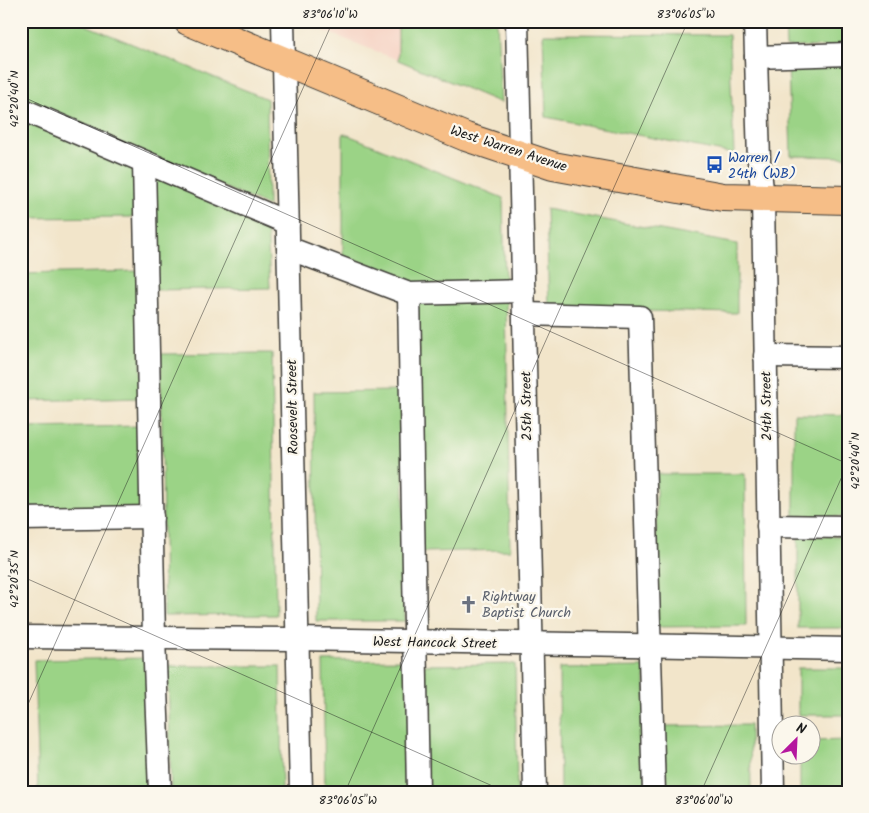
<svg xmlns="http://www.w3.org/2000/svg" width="869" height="813" font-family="Kalam,sans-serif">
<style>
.built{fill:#f6d2c3}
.green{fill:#9bd386;stroke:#5c7851}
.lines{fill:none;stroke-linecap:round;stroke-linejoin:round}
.minor-casing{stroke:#3c3a36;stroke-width:25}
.major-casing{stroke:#3c3a36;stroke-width:30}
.minor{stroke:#fff;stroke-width:22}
.major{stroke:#f6be87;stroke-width:28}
.ticks{fill:none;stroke:#1c1c1c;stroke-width:1;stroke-opacity:0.45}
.labels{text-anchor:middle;stroke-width:4.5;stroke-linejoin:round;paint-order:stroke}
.street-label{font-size:14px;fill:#1c1c1c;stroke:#fbf7ec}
.transit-label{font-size:14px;fill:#164399;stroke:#fbf7ec;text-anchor:start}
.worship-label{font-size:14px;fill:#5b616d;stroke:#fbf7ec;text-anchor:start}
.neatline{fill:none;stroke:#1c1c1c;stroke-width:2}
.ticks-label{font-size:12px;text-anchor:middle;fill:#1c1c1c}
</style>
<rect width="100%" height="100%" fill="#fbf7ec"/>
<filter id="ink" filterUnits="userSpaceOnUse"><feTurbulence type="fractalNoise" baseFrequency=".02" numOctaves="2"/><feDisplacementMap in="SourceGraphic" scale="10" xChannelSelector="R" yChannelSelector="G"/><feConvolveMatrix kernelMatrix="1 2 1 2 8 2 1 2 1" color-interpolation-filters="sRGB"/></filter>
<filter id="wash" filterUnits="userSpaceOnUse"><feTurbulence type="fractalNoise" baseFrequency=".0096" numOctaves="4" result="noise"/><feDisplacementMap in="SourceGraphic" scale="20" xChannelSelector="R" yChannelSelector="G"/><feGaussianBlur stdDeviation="1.12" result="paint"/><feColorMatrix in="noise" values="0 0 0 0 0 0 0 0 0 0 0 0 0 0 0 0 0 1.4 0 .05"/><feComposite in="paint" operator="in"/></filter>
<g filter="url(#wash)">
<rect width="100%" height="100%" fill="#f2e5ca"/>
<path class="built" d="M307,21H398V60L307,24Z"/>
<g class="green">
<path d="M21,21H76L267,99L268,206L21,101Z"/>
<path d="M398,21H497L501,103L398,60Z"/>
<path d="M785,21H848V46L786,47Z"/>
<path d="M543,34L729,35L734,154L546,117Z"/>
<path d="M848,63V157L791,156L788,64Z"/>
<path d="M21,116L135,165V217L21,218Z"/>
<path d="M343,133L503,198L505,283L405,285L343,261Z"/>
<path d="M152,174L267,222L270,288L155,290Z"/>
<path d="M546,209L737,244V313L549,309Z"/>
<path d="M139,271L142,398L22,401L21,274Z"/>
<path d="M506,298L510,550L422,552L417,299Z"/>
<path d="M272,353L276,615L164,616L161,354Z"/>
<path d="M403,391L405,621H316L314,392Z"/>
<path d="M794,414L848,415V517L794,516Z"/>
<path d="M143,426L144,512L26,514L25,428Z"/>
<path d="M656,474H745L746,626L657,627Z"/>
<rect x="798" y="536" width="50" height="92"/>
<path d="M149,658L152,792H38L34,660Z"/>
<path d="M408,660L410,792H325L323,661Z"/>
<path d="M515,664L517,792H426L424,665Z"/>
<path d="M168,666H280L282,792H171Z"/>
<path d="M645,667L646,792H560L559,668Z"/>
<rect x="798" y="668" width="50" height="47"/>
<path d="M750,725L751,792H666L664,726Z"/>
<path d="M848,740V792H800V756H812V741Z"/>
</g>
</g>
<g filter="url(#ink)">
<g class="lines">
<defs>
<g id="minor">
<path d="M283,21L301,792"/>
<path d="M517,21L535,792"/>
<path d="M755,21L759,161L763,199L773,792"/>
<path d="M756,57L848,54"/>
<path d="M21,109L288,223"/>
<path d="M144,162L154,638L160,792"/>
<path d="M288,248L409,294L524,291"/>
<path d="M409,294L418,792"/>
<path d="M524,314L640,317L654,792"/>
<path d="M765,356L848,357"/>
<path d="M21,519L152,517"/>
<path d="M768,526L848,527"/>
<path d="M21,637L297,639L848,649"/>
</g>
<path id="major" d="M188,21L466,137L553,166L723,197L848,200"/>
</defs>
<use href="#minor" class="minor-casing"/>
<use href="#major" class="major-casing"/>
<use href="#minor" class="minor"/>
<use href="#major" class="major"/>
</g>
</g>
<path class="ticks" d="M21,96L848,464M21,576L506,792M21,720L333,21M345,792L688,21M701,792L848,463"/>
<defs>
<symbol id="bus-bare" viewBox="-9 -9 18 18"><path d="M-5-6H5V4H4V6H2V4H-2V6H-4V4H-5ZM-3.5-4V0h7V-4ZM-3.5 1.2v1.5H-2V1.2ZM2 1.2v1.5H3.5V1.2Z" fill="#1a4fb4" stroke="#fbf7ec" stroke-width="2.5" paint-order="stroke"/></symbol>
<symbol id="church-bare" viewBox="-9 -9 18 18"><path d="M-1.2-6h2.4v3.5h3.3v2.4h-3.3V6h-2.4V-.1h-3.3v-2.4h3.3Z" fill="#6b7280" stroke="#fbf7ec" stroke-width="2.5" paint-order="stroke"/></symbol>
</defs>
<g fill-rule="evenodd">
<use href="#bus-bare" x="702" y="152" width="25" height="25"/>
<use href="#church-bare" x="456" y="592" width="25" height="25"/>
</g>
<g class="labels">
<g class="street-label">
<text transform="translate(509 148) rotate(18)" y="5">West Warren Avenue</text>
<text transform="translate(526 406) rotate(-91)" y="5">25th Street</text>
<text transform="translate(766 406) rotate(-91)" y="5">24th Street</text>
<text transform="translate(292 407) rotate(-91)" y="5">Roosevelt Street</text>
<text transform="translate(435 642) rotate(1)" y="5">West Hancock Street</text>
</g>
<g class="transit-label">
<text x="728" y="162">Warren /<tspan x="728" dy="16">24th (WB)</tspan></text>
</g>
<g class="worship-label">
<text x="482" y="601">Rightway<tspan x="482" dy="16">Baptist Church</tspan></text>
</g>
</g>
<rect width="869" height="813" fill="none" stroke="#fbf7ec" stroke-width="55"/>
<g transform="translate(796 740) rotate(24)"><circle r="24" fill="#fbf7ec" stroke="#a29f99"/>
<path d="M0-4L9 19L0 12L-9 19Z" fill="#b5179e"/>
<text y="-8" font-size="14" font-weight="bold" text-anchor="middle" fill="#1c1c1c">N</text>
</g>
<rect x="28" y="28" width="814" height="758" class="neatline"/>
<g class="ticks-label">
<text x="330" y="18">83°06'10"W</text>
<text x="686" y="18">83°06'05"W</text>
<text transform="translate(14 99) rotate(-90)" y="4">42°20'40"N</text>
<text transform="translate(855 461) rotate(-90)" y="4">42°20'40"N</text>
<text transform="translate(14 579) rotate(-90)" y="4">42°20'35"N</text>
<text x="348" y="804">83°06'05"W</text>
<text x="704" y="804">83°06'00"W</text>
</g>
</svg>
